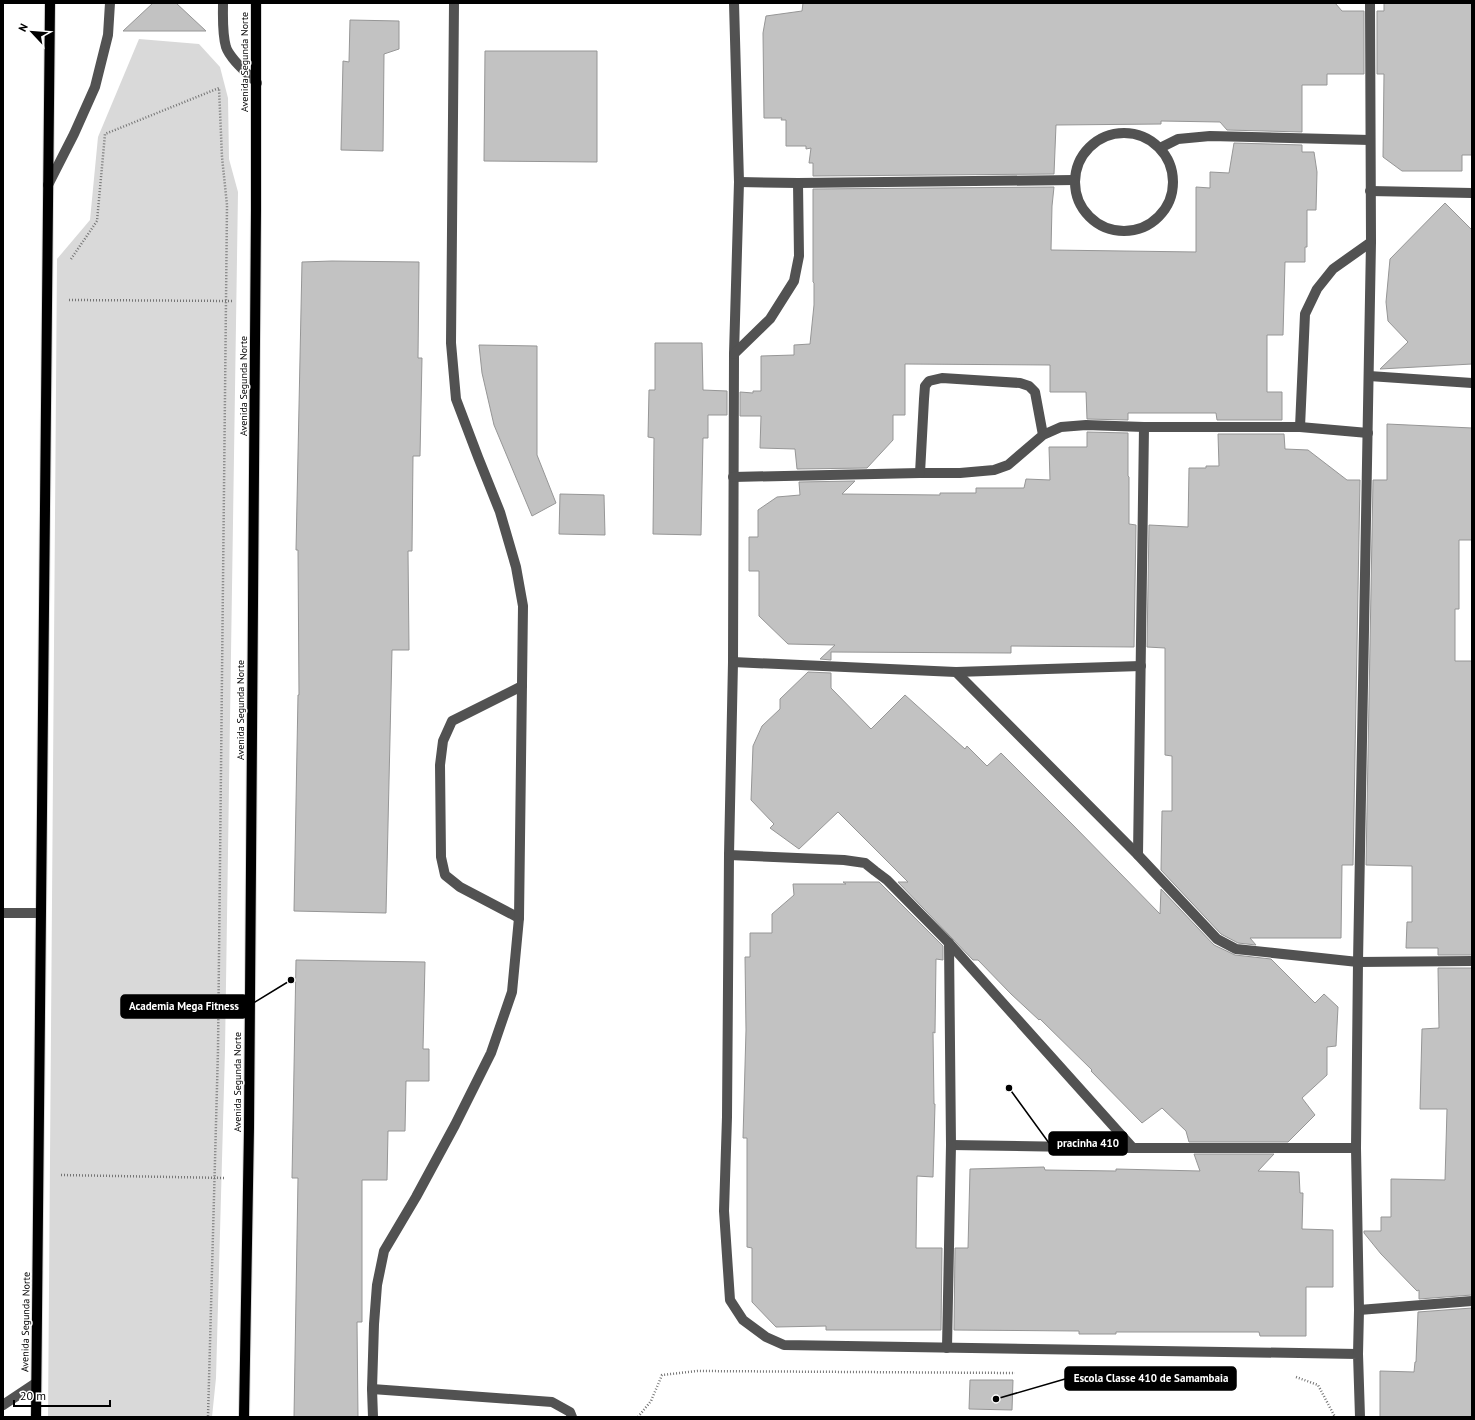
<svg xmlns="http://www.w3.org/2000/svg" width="1475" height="1420" font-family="'PT Sans',sans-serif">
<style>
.green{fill:#d9d9d9}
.building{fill:#c2c2c2;stroke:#969696}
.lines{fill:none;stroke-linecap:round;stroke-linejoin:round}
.major-casing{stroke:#dbdbdb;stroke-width:12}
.path{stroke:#747474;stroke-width:2.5;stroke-dasharray:1 2;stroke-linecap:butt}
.minor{stroke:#525252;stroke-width:10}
.major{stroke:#000;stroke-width:10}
.labels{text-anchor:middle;stroke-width:3;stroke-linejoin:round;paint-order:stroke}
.street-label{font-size:10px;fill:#000;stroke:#fff}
.leader{fill:none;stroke:#000;stroke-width:1.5}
.callout-dot{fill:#000;stroke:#fff;stroke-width:1.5}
.callout{fill:#000;stroke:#000;stroke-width:1.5}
.callout-label{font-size:11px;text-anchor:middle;font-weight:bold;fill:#fff}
</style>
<rect width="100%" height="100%" fill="#fff"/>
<path class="green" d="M139,39L199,44L220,67L228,98L229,159L238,192L225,1050L216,1378L212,1417H48L57,259L90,220L98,137Z"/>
<g class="building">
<path d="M153,3H176L206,31H123Z"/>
<path d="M803,3H1335L1342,11H1364V74H1327V85H1302V132L1227,130L1220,122L1161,121V124L1056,125L1054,174L813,176V163H809L811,148L806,149V146H786V120H781L782,118H764L763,33L766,16L802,11Z"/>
<path d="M1384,3H1472V155H1462V171H1402L1383,157L1384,74H1377V11H1384Z"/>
<path d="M350,20L399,21V49L384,54L383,151L341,150L343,61L349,62Z"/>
<path d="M485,51H597V162L484,161Z"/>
<path d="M1234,143L1302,145V152H1314L1317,172L1316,210H1307V247H1305V262H1285L1283,335H1267V392H1282V420H1217L1216,413H1128V420L1087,419L1086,392H1050V365L905,364V415H893V440L867,468L797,469L795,449L760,448L761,416H740V392L753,393V391H761V356L794,355V345L810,344L814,305V283L813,282V189L1054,187L1052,206L1051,250L1196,252V187L1210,188V172L1229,173Z"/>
<path d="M1445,203L1472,230V364L1380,369L1408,342L1388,321L1386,302L1390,259Z"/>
<path d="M332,261L419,262L418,358H422L420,456H413L412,551H408L409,650H392L386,913L294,911L298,695H299L298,550H296L302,262Z"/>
<path d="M655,343H702L703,390L727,391V415H708V438H703L701,535L653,534L654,438L648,437L649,390H655Z"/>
<path d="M479,345L537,346V455L556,503L532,516L494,425L482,373Z"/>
<path d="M1387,424L1472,428V540H1459V609H1455V661H1472V955H1438V948H1406L1407,922H1412V866L1366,865L1373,480H1387Z"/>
<path d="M1087,432L1128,433V476L1129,477V524L1136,525L1134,647L1011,646V653L831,652V660L820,659L835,645L788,644L759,616V571H749V537H758V510L777,497L800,495L799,482L855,481L842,494L940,495V493H976V488H1024L1026,479L1050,480L1049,447H1087Z"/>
<path d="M1218,434H1284L1285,449L1308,450L1347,480H1360L1353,865H1342L1341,938H1250L1256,945L1238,943L1221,934L1161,870L1162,811H1172V756L1165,755V648L1147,647L1149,525L1188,527L1189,468H1206V466H1219Z"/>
<path d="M560,494L604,495L605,535L559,534Z"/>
<path d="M808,672L831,673V688L871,729L905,695L965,749L967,746L987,766L1001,753L1073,825L1160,914L1161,889L1214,945L1235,955L1271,959L1315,1003L1324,994L1338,1007L1336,1046L1327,1047V1075L1302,1098L1315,1115L1288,1142H1189L1186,1131L1162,1108L1142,1123L1091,1071L1092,1070L1040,1019L1039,1020L1011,994L978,960H973L898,882H908L838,812L799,849L770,828L774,824L751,800L753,746L762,726L780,709V699Z"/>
<path d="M843,882H879L943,946V960L936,959L935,1033L933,1032L934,1104H935L933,1177L917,1176L916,1248H942L941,1330H826V1326L776,1327L752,1302V1248L747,1247V1138H743L746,1030L745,957H750V933H772V914L794,895L793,884H846Z"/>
<path d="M296,960L425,962L423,1049H429V1081H406L405,1131H388L387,1180H362V1322H357L358,1417H294L298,1178H292Z"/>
<path d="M1438,968H1472V1295L1419,1299V1290L1417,1291L1381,1254L1364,1233V1231H1381V1217H1391V1179L1445,1180L1447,1109H1420L1422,1029L1439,1028Z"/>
<path d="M1194,1154H1274L1258,1171L1299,1172L1300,1193H1303L1302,1229L1333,1230V1287H1306V1336H1260L1259,1332H1116V1334H1079V1331L954,1330L955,1248H968L970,1169L1044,1167L1045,1170L1116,1171V1169L1200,1171Z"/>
<path d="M1472,1308V1417H1380V1371L1414,1372L1415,1362H1416L1418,1312Z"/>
<path d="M970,1380H1013L1012,1410L969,1409Z"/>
</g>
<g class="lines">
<defs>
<g id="major">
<path d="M36,1417L50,3"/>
<path d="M244,1417L249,1128L256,210V3"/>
</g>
</defs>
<use href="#major" class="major-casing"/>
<g class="path">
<path d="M71,259L97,221L105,134L219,88L222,157L227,205L226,301L218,1050L208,1417"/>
<path d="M69,300L234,301"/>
<path d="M61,1175L226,1178"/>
<path d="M1296,1377L1318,1385L1335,1417"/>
<path d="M638,1417L651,1401L662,1375L697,1371L1015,1373"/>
</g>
<g class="minor">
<path d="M223,3C223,17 222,33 226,47C230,59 247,73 257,83"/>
<path d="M734,3L739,182L734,354L733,662L729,855L727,1117L724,1211L730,1300L743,1320L766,1337L784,1345L1358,1354L1360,1417"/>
<circle cx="1124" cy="182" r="49"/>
<path d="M1160,148L1178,139L1210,136L1370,140"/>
<path d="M739,182L798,183L1074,180"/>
<path d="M48,185L74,134L95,87L108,35L110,3"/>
<path d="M1370,191L1472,193"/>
<path d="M734,354L770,319L794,281L799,256L798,183"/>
<path d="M1369,376L1472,383"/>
<path d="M1300,427L1305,314L1317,289L1333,269L1371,242"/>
<path d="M1043,435L1035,392L1029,386L1020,383L942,378L929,381L925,386L924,399L920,473H960L994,470L1008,465L1043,435L1061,427L1086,425L1144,427"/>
<path d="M733,477L920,473"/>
<path d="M733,662L956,672L1138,855L1217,939L1236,949L1358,962L1472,961"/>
<path d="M956,672L1141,666"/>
<path d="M729,855L844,860L865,863L875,871L887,880L949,943L1133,1148H1356"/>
<path d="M1138,855L1144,427H1300L1368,433"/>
<path d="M3,913H40"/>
<path d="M519,918L460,887L445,875L441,857L440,765L443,741L452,721L522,686"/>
<path d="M951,1145L1133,1148"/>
<path d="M1359,1310L1472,1301"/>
<path d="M947,1348L951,1145L949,943"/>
<path d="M1358,1354L1359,1310L1356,1148L1358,962L1371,242L1370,3"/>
<path d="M372,1389L552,1402L570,1412L572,1417"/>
<path d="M3,1405L36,1383"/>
<path d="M373,1417L372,1389L374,1324L377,1285L384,1251L416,1197L455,1125L491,1053L512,992L519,918L523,606L516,567L500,512L478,457L456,399L451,343L454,3"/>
</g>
<use href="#major" class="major"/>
</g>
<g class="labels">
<g class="street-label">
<text transform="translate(244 62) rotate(-90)" y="4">Avenida Segunda Norte</text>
<text transform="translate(243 386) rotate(-90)" y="4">Avenida Segunda Norte</text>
<text transform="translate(240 710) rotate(-90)" y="4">Avenida Segunda Norte</text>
<text transform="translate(237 1082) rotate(-90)" y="4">Avenida Segunda Norte</text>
<text transform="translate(25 1322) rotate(-89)" y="4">Avenida Segunda Norte</text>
</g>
</g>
<path class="leader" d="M291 980L247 1007M1009 1088L1049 1143M996 1399L1065 1379"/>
<g class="callout-dot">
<circle cx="291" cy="980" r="4"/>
<circle cx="1009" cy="1088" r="4"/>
<circle cx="996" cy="1399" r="4"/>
</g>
<g class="callout">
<rect x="121" y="995" width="126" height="23" rx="4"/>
<rect x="1049" y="1132" width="78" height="23" rx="4"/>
<rect x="1065" y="1367" width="171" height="23" rx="4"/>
</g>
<g class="callout-label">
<text x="184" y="1010">Academia Mega Fitness</text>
<text x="1088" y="1147">pracinha 410</text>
<text x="1151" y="1382">Escola Classe 410 de Samambaia</text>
</g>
<rect width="1475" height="1420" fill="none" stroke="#000000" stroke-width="8"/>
<g transform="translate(32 32) rotate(296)" stroke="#ffffff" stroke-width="3" paint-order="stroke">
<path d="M0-3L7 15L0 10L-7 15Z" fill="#000000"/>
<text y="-6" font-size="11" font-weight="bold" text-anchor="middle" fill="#000000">N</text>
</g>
<path d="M14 1400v6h96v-6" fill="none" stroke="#000000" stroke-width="2"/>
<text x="20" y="1400" font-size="12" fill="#000000" stroke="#ffffff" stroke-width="3" paint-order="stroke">20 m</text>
</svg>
